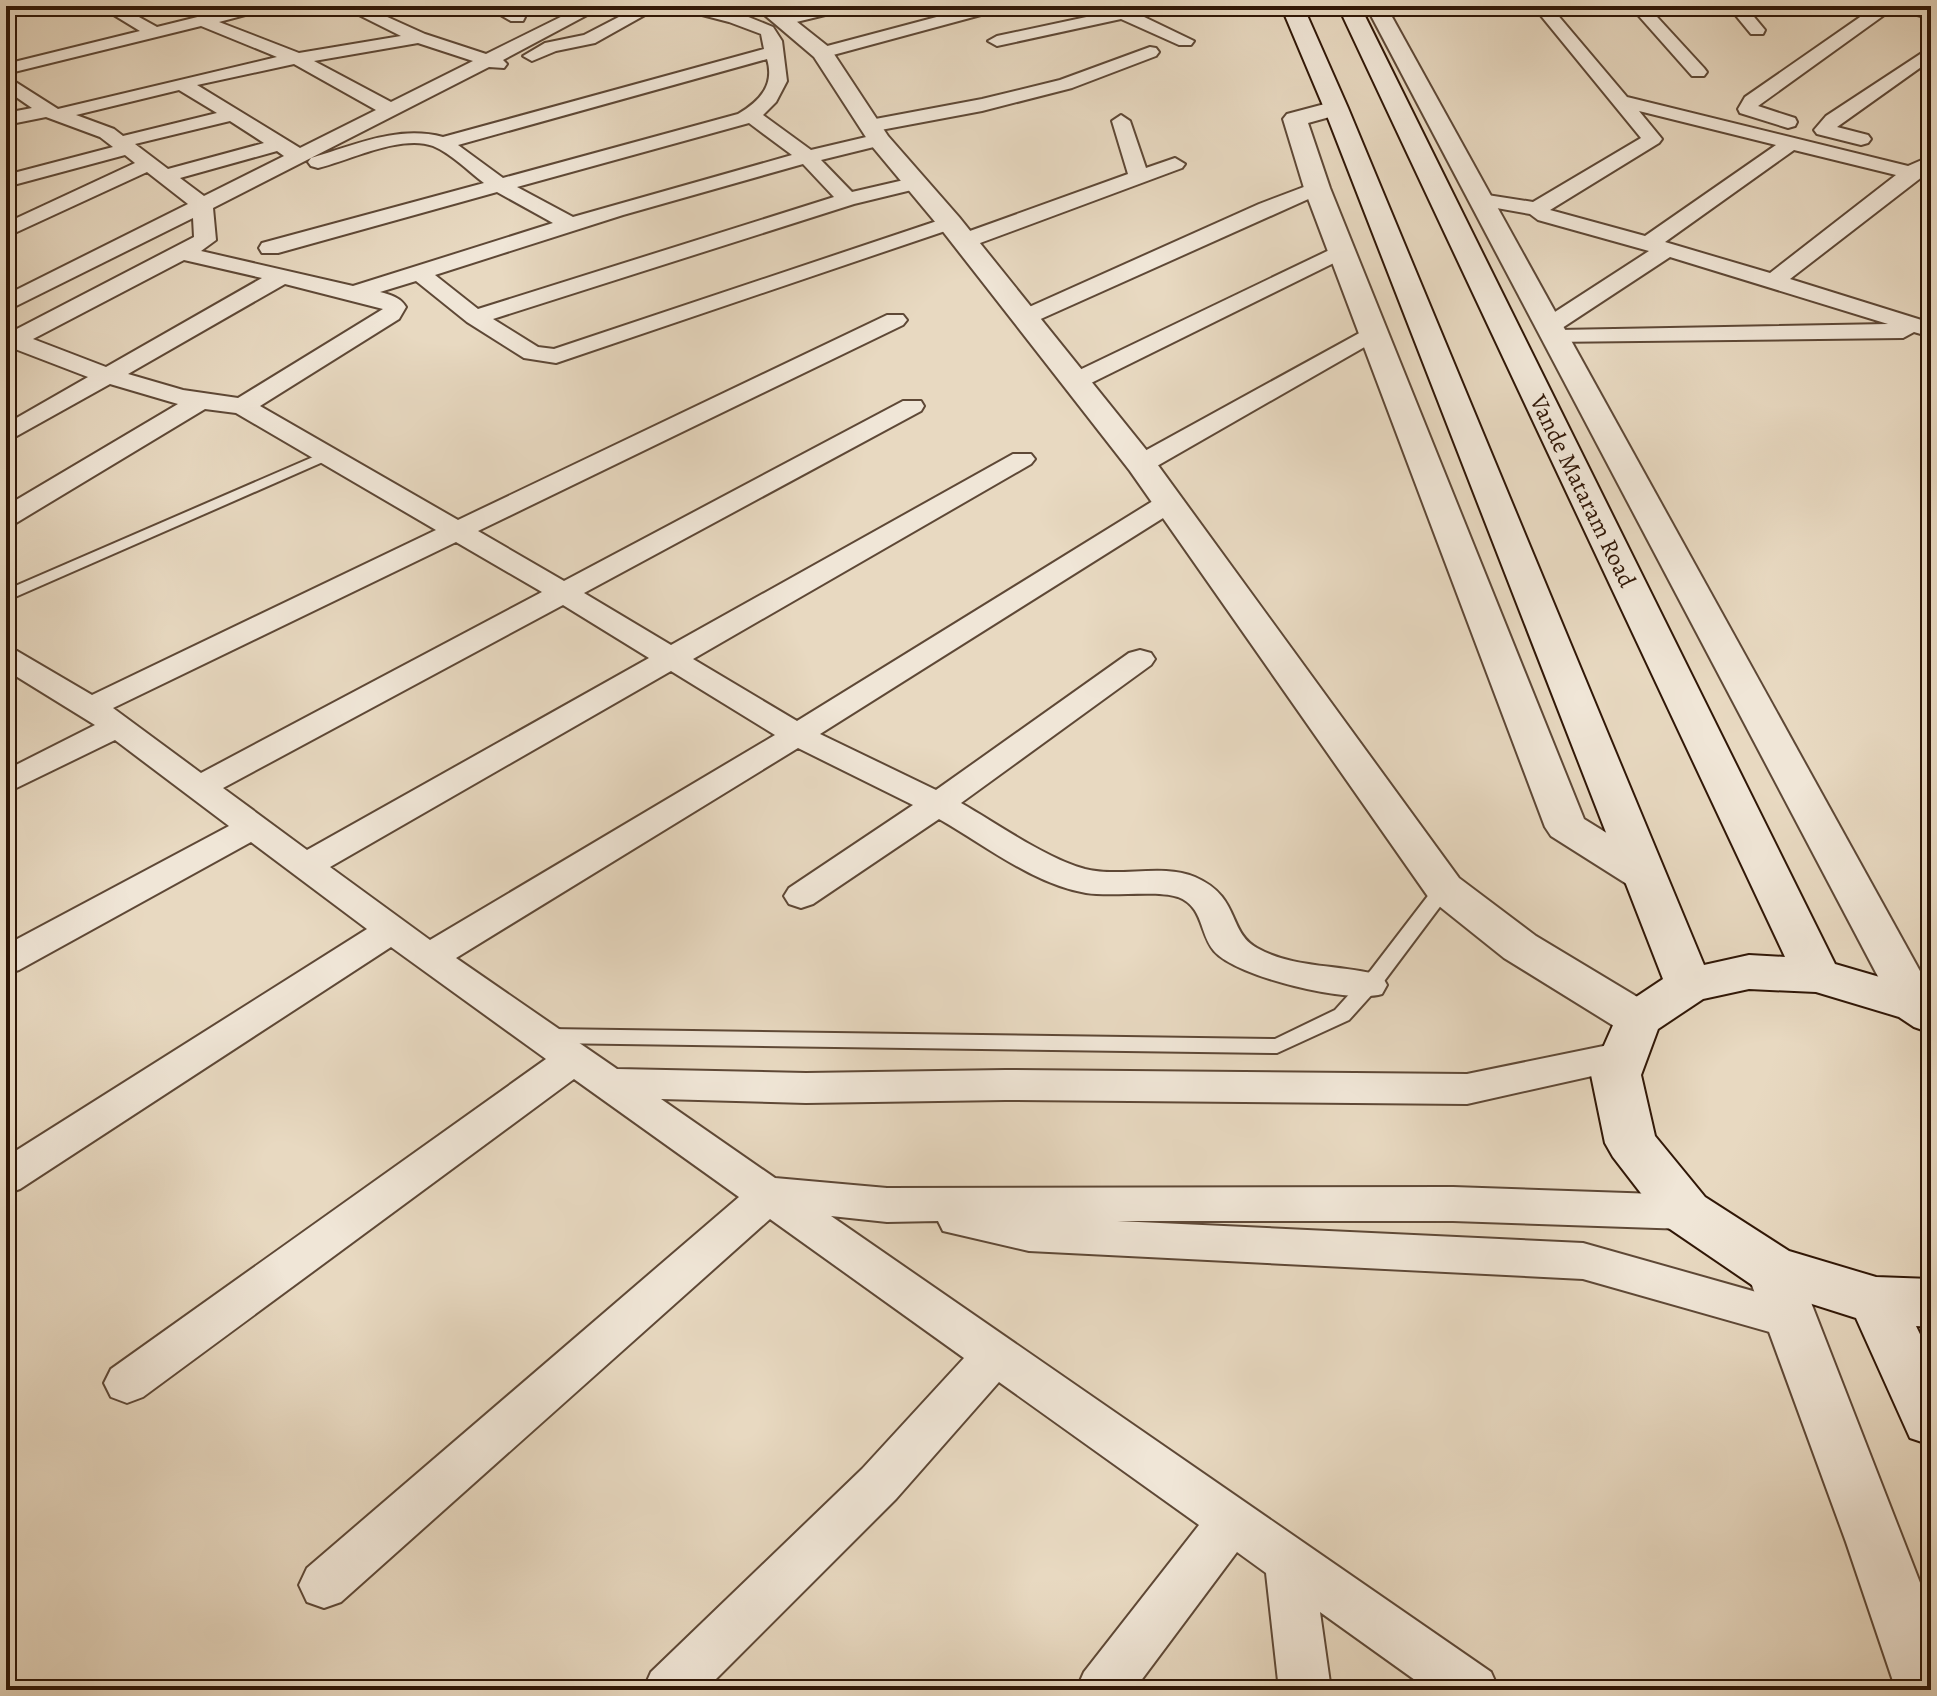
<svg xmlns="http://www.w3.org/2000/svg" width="1937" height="1696" font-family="Alegreya,serif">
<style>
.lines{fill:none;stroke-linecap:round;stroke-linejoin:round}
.service-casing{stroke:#5e4836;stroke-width:4}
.minor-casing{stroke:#5e4836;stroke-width:4}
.tertiary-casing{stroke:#5e4836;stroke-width:4}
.secondary-casing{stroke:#301707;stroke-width:4}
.service{fill:#f0e6d7;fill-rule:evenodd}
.minor{fill:#f0e6d7;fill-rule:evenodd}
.tertiary{fill:#f0e6d7;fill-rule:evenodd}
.secondary{fill:#f0e6d7;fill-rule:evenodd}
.labels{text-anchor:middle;stroke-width:6;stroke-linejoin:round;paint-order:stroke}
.far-street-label{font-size:24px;fill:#301707;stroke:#f0e6d7}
</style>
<rect width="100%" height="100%" fill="#e8d9c1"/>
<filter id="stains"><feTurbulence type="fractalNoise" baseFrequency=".0025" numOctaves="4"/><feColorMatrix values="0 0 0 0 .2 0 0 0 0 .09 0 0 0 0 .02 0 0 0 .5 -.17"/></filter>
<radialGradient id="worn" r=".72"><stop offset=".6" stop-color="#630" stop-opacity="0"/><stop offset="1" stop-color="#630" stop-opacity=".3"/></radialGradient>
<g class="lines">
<defs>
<g id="service">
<path d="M327,451L334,455L332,458L6,601V590Z"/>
<path d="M1444,882L1453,888L1451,892L1385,980L1349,1020L1277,1053L548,1043L541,1041L538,1036L541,1031L548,1029L1275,1039L1335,1010L1371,970L1437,884Z"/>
</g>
<g id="minor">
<path d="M99,6H119L157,27L242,6H270L268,9L219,22L299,53L401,36L341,6H363L425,34L486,54L583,6H604L503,60L507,64L504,68L489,67L213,208L216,240L201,251L353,286L553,223L497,192L278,253H262L259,248L262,243L484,183C469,172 451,153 433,146C402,134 350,160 318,168L311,166L308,162L311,158C355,145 398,125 443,137L764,49L761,34L729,22L679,9L677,6H706L741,14L773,27L782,41L787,81L776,102L763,115L811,150L879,134L886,136L889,140L886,144L821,160L852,192L917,177L927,183L924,187L854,204L493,319L538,347L554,349L943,219H957L960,223L957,227L556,363L524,358L467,322L416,281L380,292C391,295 400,297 406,307L399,319L260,406L458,520L887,315H903L907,320L903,325L478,531L564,581L903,401H921L924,406L921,411L584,593L671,645L1013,454H1031L1035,459L1031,464L693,659L797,721L1161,496H1179L1183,502L1179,508L820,734L936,790L1129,653L1140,650L1151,653L1155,659L1151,665L961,803C998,824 1045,858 1085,869C1121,878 1161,863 1195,877C1241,897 1227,931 1257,948C1294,969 1342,964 1382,976L1387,985L1382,994C1350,1004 1236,977 1214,951C1199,933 1204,907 1178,897C1157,890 1112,897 1086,893C1033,884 985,845 939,819L813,904L801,908L789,904L784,896L789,888L913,805L798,748L456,958L617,1069L806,1073L1005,1070L1467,1074L1623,1042L1637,1046L1642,1056L1637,1066L1467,1104L1005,1100L806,1103L661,1099L775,1178L887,1188L1453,1187L1686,1195L1701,1200L1707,1212L1701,1224L1686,1229L1453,1221H1117L1583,1243L1806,1306L1813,1319L1806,1332L1791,1338L1583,1279L1029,1251L943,1231L938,1221L887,1222L831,1216L1491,1672L1499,1690H1429L1320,1612L1331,1690H1279L1266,1573L1237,1552L1134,1690H1076L1084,1672L1199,1525L999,1382L896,1499L705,1690H643L651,1672L862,1469L964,1358L770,1219L341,1602L324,1608L307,1602L299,1585L307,1568L739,1197L574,1079L143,1397L127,1403L111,1397L104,1383L111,1369L546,1059L391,947L20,1189L6,1194V1157L367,929L251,842L19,970L6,974V945L229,826L115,740L6,793V770L95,725L6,670V648L17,651L92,695L436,530L236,413L205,409L16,523L6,525V506L178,404L110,384L6,442V424L88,377L15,349L6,351V331L11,332L194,237L193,218L6,311V295L188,204L147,172L6,237V223L135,163L125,155L6,187V175L113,147L100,137L46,117L6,125V113L32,108L6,90V76L58,109L277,57L201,26L6,74V64L140,31ZM418,43L473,61L391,102L314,61ZM767,59C775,85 760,101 738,114L503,178L458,145ZM294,64L376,110L300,148L197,85ZM179,90L217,113L123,136L114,129L76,115ZM230,121L264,143L168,169L135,144ZM749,123L792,155L573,217L517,187ZM277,151L284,156L204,196L180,178ZM803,164L834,197L478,309L435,275L623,215ZM184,260L262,278L106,367L33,339ZM285,284L383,309L238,398L183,390L128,374ZM456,542L542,592L201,773L113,708ZM563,605L649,658L307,850L223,788ZM671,671L775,735L430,940L330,867Z"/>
<path d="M485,6H507L525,17L523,21H511Z"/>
<path d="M640,6H661L595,43L556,51L532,61L523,56L545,43L584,35Z"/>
<path d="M823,6H852L850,9L784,25L776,20L778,16Z"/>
<path d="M978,6H1005L1003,9L822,58L813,53L816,49Z"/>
<path d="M1138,6H1169L1167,9L1140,15L1194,41L1191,45H1179L1121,19L997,46L988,41L997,36Z"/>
<path d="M1258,6H1289L1302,12L1294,17L1260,9Z"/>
<path d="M1533,6H1550L1627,97L1908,166L1931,156V170L1790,279L1931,323V337L1914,332L1903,338L1547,342L1543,337L1547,332L1537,326L1541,321L1649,251L1538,220L1530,214L1474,204L1471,200L1481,194L1533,202L1641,138ZM1639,111L1776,145L1645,236L1550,210L1659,143L1662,139ZM1794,150L1896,175L1770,273L1665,242ZM1670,257L1888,324L1559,330Z"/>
<path d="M1630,6H1647L1704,68L1707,72L1704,76H1692Z"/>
<path d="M1728,6H1745L1765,30L1763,34H1751Z"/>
<path d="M1876,6L1931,9V19L1894,8L1758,106L1795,118L1797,122L1795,126L1788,128L1740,113L1738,109L1745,97Z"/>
<path d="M1150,47L1156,48L1159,52L1156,56L1072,88L982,111L870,132L861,126L870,120L982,99L1060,80Z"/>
<path d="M1931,47V60L1837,127L1868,135L1871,139L1868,143L1861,145L1817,134L1814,130L1826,116Z"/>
<path d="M1121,115L1130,121L1146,168L1175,158L1185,164L1182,168L972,246H956L953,241L956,236L1128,174L1112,121Z"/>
<path d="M1317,182L1327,188L1324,192L1034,322H1018L1015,317L1018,312L1259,204Z"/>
<path d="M1342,244L1350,245L1353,250L1350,255L1085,386H1067L1064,381L1067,376Z"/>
<path d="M1374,325L1382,327L1386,332L1382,337L1150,470H1132L1128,464L1132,458Z"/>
</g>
<g id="tertiary">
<path d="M754,6H777L830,48L888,136L959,217L1152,457L1459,878L1536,936L1654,1007L1661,1019L1654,1031L1638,1036L1622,1031L1504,958L1429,898L1130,471L941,229L871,145L814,57Z"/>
<path d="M1366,6H1386L1931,991V1017L1916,1022L1900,1017L1893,1005Z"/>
<path d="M1336,101L1344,103L1347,108L1344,113L1308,123L1330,188L1584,819L1660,866L1666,876L1660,886L1645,890L1630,886L1551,836L1545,827L1304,188L1283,119L1287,114Z"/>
<path d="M1772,1247L1791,1254L1798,1269L1931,1611V1690H1896L1846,1542L1746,1269L1753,1254Z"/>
</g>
<path id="secondary" d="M1281,6H1303L1348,108L1704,965L1749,955L1785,957L1338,6H1360L1835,964L1931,992V1033L1914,1027L1899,1017L1816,992L1749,989L1703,999L1658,1029L1641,1075L1655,1136L1705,1197L1789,1251L1876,1277L1931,1279V1327L1916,1326L1931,1357V1445L1910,1438L1856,1318L1752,1285L1667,1227L1613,1157L1605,1143L1591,1075L1621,1007L1663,979L1324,108Z"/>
</defs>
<use href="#service" class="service-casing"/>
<use href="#minor" class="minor-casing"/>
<use href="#tertiary" class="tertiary-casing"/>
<use href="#secondary" class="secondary-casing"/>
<use href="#service" class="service"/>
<use href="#minor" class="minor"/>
<use href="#tertiary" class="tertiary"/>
<use href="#secondary" class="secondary"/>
</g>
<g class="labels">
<g class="far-street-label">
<text transform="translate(1583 491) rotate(64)" y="8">Vande Mataram Road</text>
</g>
</g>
<rect width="1937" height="1696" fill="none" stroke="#e8d9c1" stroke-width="32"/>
<rect x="8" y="8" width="1921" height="1680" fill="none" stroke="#301707" stroke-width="4"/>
<rect x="16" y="16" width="1905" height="1664" fill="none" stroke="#301707" stroke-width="2"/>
<rect width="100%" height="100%" filter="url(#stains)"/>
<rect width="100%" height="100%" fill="url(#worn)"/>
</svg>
